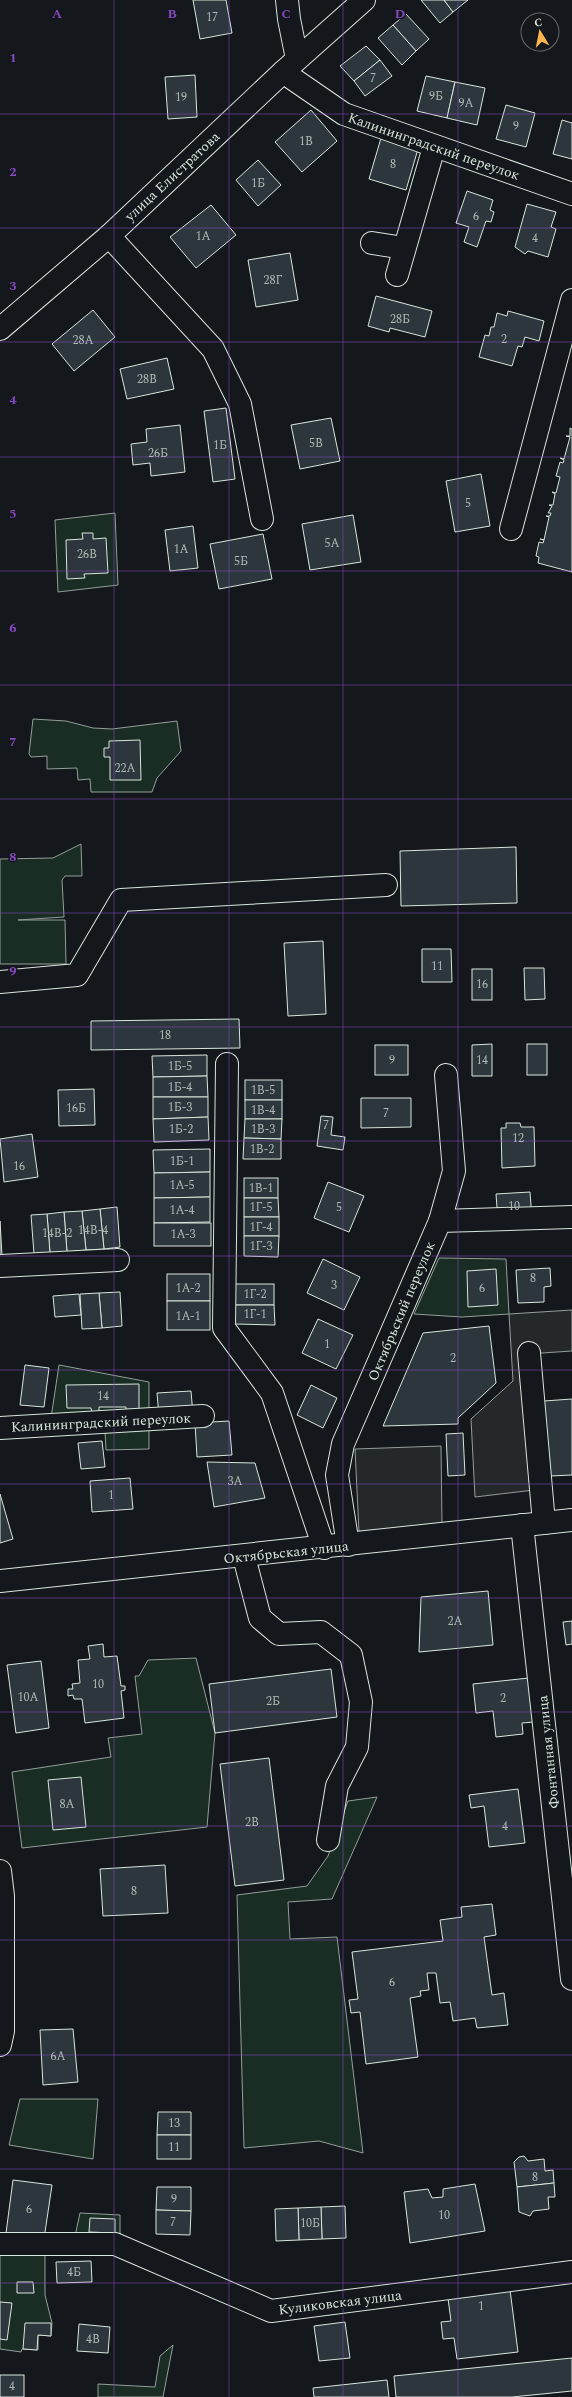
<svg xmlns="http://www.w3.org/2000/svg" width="572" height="2397" font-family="Spectral,serif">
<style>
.green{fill:#1a2d24;stroke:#939e99}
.parking{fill:#24282b;stroke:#939e99}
.building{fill:#2c363c;stroke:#d8e6dc}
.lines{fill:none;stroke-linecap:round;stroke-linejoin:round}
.minor-casing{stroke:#d8e6dc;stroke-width:24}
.minor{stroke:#14181c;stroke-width:22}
.grid{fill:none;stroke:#8948c3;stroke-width:1;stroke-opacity:0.55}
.labels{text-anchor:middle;stroke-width:3;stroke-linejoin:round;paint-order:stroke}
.number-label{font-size:12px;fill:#adbab4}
.street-label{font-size:14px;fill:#d8e6dc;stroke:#14181c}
.grid-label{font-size:13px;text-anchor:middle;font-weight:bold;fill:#8948c3;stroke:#14181c;stroke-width:3;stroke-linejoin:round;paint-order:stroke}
</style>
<rect width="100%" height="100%" fill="#14181c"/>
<g class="green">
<path d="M115,513L118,585L58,592L55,520Z"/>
<path d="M33,719L66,721L93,728L112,729L177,721L181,751L157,778L152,792H91L90,779L78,780L77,768L47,769V756L31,757L29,754Z"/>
<path d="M81,844L82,876H65L62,880L64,917L18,920H65L66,964H0V859L53,858Z"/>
<path d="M439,1258L506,1259L509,1314L462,1317L414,1314Z"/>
<path d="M59,1365L149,1382V1449L106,1450L105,1431L51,1418Z"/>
<path d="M196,1658L215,1733L207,1827L22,1848L12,1772L111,1757L108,1738L142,1734L135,1676H139L148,1660Z"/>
<path d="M377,1797L332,1899L288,1902L290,1939L337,1937L363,2153L319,2141L244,2148L237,1895L307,1886L328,1856L348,1801Z"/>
<path d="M20,2099H98L93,2159L9,2145Z"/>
<path d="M80,2213L120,2215V2238L74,2241Z"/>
<path d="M45,2250V2295L52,2323L51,2336L38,2335V2350L22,2349L21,2352L0,2349V2253Z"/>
<path d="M173,2345L163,2397H98V2384L155,2387L160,2356Z"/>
</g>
<g class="parking">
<path d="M572,1310V1351L527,1354L534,1490L475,1497L471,1419L513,1381L509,1314Z"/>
<path d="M441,1446L442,1527L359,1532L355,1449Z"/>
</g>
<g class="building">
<path d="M193,0H226L232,33L200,39Z"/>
<path d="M421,0H444L453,12L440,23Z"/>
<path d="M444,0H468L453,12Z"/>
<path d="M406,14L429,39L416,51L393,25Z"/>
<path d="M393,25L416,51L402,65L378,38Z"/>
<path d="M366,46L380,60L354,81L340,66Z"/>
<path d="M380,60L392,76L365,96L354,81Z"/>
<path d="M195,75L197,117L168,119L165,77Z"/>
<path d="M426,76L455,82L447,118L417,111Z"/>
<path d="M455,82L485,88L477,125L447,118Z"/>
<path d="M506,105L535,113L526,147L496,139Z"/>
<path d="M311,110L337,141L302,172L275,142Z"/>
<path d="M562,120L572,123V159L553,154Z"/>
<path d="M381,138L418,149L406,190L369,179Z"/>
<path d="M258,160L281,185L258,206L236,180Z"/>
<path d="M467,191L493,200L490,210L494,212L491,222L486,221L477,247L464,242L469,227L456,223Z"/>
<path d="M527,204L556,212L551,227L556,229L548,257L528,251L525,254L515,247Z"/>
<path d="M211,205L236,235L196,268L170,237Z"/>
<path d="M290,253L298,300L256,307L248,260Z"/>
<path d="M376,296L432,311L425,337L390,328L389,332L368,326Z"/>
<path d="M93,310L115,337L74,371L52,344Z"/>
<path d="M508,311L544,321L539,341L525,337L522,347L518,346L512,366L479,357L485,335L489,336L491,327H494L497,313L507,316Z"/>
<path d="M167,358L174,389L127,399L120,369Z"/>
<path d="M226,408L235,479L213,482L204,411Z"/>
<path d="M331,418L340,461L300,469L291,425Z"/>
<path d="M180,425L185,472L151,476L150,463L133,465L131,444L147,442L146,429Z"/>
<path d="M570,428L572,429V572L538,563L539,557L536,556L539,542L543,543L544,540L540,539L544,540L549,517L546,516H550L551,513H548L552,506L549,505H553L555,494L552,492L556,493L560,477L556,476L560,462L563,463L564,460L560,458L564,459L570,437L566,436H570Z"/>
<path d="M481,474L490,526L455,532L446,481Z"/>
<path d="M353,515L361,562L310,570L302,524Z"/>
<path d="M193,526L198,568L170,571L165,530Z"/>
<path d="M82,533H93V539L106,538L108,573L84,574L85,578L67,579L66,540L83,539Z"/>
<path d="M263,534L272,579L219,589L210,544Z"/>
<path d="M140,740L141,780H110V757H104V748H109V741Z"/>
<path d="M516,847L517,903L401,906L400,851Z"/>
<path d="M323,941L326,1014L288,1016L284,943Z"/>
<path d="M422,949H451L452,982H422Z"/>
<path d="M524,968H544L545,999L525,1000Z"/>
<rect x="472" y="969" width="20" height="31"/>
<path d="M239,1019L240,1048L91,1050V1021Z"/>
<path d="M492,1044V1076H472V1045Z"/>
<rect x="527" y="1044" width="20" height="31"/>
<rect x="375" y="1045" width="33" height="30"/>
<path d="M207,1055V1076L153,1077L152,1056Z"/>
<path d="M207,1076L208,1097H153V1077Z"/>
<rect x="245" y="1080" width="37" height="20"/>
<path d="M94,1089L95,1125L59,1126L58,1090Z"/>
<path d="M153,1097H208V1117L153,1119Z"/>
<path d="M361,1098H411V1127L361,1128Z"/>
<rect x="245" y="1100" width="37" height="19"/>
<path d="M321,1116L333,1117L331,1135L345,1137L343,1150L317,1146Z"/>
<path d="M208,1117L209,1140L154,1142L153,1119Z"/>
<path d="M245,1119H282L281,1139L244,1138Z"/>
<path d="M506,1123H520L521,1127H534L535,1166L502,1168L501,1128H506Z"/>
<path d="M32,1134L38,1177L4,1182L0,1139Z"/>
<path d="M244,1138L281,1139V1159H243Z"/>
<path d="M210,1149V1172L154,1173L153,1150Z"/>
<path d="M210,1172V1197L154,1198V1173Z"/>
<rect x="244" y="1178" width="34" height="20"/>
<path d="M328,1182L364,1196L349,1232L314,1218Z"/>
<path d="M530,1192L532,1219L498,1221L496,1194Z"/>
<path d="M210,1197V1222L154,1223V1198Z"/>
<path d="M244,1198H278L279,1217H244Z"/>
<path d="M117,1207L120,1247L104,1249L100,1209Z"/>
<path d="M100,1209L104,1249L86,1250L82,1211Z"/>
<path d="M82,1211L86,1250L67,1252L64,1212Z"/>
<path d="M64,1212L67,1252L50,1253L47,1214Z"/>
<path d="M47,1214L50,1253L34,1254L31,1215Z"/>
<rect x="244" y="1217" width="35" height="19"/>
<path d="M0,1221L2,1256H0Z"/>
<rect x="154" y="1223" width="57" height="23"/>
<path d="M244,1236H279L278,1257L244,1256Z"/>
<path d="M323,1259L360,1277L344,1310L307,1293Z"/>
<path d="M550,1268L551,1286L544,1287V1302L518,1303L516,1270Z"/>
<path d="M496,1269L498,1305L468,1307L467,1271Z"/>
<rect x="167" y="1274" width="43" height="27"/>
<rect x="235" y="1284" width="39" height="21"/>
<path d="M120,1292L122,1326L102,1328L99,1293Z"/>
<path d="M99,1293L102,1328L82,1329L80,1294Z"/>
<path d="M79,1294L81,1315L55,1317L53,1296Z"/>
<rect x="167" y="1301" width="43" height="29"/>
<path d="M235,1305H274L275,1325L235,1324Z"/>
<path d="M318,1319L353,1335L336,1369L302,1353Z"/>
<path d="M489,1326L496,1383L458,1418V1424L383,1426L423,1333Z"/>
<path d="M25,1365L49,1368L44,1407L20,1405Z"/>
<path d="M139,1384V1411L126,1412V1407H99V1412L92,1413L91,1408H67L66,1385Z"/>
<path d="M311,1385L337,1398L323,1428L297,1415Z"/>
<path d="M191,1391L193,1415L159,1416L157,1393Z"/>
<path d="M572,1399V1475L550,1476L544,1401Z"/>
<path d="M229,1421L232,1455L197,1457L195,1423Z"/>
<path d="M463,1433L465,1475L448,1476L446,1434Z"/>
<path d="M102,1441L105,1467L81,1469L78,1443Z"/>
<path d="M207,1462L255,1463L265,1498L214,1507Z"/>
<path d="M130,1478L133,1509L92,1512L90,1481Z"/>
<path d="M0,1494L13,1539L0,1543Z"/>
<path d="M488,1591L493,1645L419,1652L421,1597Z"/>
<path d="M572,1621V1644L566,1645L563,1622Z"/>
<path d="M103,1644L104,1657L117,1656L121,1686H125V1690L121,1691L124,1718L85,1723L82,1699H74L73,1695L68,1696V1689H73L72,1684L80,1683L78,1660L90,1659L88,1646Z"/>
<path d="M41,1661L49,1728L16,1733L7,1665Z"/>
<path d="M331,1669L337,1717L215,1733L209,1684Z"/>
<path d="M529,1678L534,1722L522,1723L523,1734L496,1737L493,1711L476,1713L473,1684Z"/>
<path d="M269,1758L284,1880L235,1886L220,1764Z"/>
<path d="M81,1777L86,1827L53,1830L48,1780Z"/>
<path d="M518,1789L525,1843L489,1847L484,1806L471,1808L469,1795Z"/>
<path d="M165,1865L168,1913L103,1916L100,1869Z"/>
<path d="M492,1904L496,1935L484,1937L492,1995L504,1993L508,2025L477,2028L475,2018L453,2021L450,2002L440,2003L436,1973H427L429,1990L420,1991L421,1996L410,1998L418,2057L366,2064L360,2012L351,2013L349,2000L358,1999L352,1952L443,1941L440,1920L462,1917L461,1907Z"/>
<path d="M73,2029L78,2082L43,2085L40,2030Z"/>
<path d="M158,2112H191V2135H157Z"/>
<rect x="157" y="2135" width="34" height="24"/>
<path d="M524,2156L528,2161L544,2159L545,2171L553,2170L554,2183L517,2187L514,2162L519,2157Z"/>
<path d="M13,2180L52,2185L44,2239L6,2233Z"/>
<path d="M554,2183L555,2197H548L549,2209L533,2211L530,2216L519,2212L517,2187Z"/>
<path d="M475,2184L485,2231L410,2243L404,2192L428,2189L432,2198L443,2197V2189Z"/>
<path d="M157,2187H191V2211L156,2210Z"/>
<path d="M345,2206L346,2238L322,2239L321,2207Z"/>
<path d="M321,2207L322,2239L299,2240L298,2208Z"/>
<path d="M298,2208L299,2240L276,2241L275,2209Z"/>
<path d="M156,2210L191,2211L190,2235L156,2234Z"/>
<path d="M90,2218L115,2219V2233L89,2232Z"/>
<path d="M91,2261L92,2282L57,2283L56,2262Z"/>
<path d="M17,2282H33L34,2293H17Z"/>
<path d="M509,2282L518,2352L457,2359L454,2338L443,2339L441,2322L451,2321L447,2291Z"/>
<path d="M0,2302L12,2303L7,2340L0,2339Z"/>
<path d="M345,2322L350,2358L319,2361L314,2326Z"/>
<path d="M25,2323H51V2336L38,2335L37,2350L23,2349Z"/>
<path d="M79,2324L110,2327L108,2353L77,2351Z"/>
<path d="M572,2358V2391L512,2397H396L394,2376Z"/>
<rect x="0" y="2375" width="24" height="22"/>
<path d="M387,2380L389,2397H314L313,2388Z"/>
</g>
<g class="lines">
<defs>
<g id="minor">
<path d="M287,0L289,19L297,59"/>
<path d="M283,72L344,114L572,194"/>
<path d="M109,236L213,349L240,404L262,519"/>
<path d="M372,243L404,248"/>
<path d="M397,275L434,147"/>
<path d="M0,329L109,236L283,72L364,0"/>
<path d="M511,529L572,300"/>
<path d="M0,982L77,975L121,900L386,885"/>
<path d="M227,1064L224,1328L272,1393L324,1548"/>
<path d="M440,1221L572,1217"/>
<path d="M0,1266L118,1260"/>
<path d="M529,1353L544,1523"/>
<path d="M0,1428L203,1416"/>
<path d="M522,1525L572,1979"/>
<path d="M348,1545L337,1475L343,1444L440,1221L454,1171L446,1075"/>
<path d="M244,1557L260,1618L279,1634L321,1632L351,1655L361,1702L357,1747L337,1786L328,1840"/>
<path d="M0,1581L572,1520"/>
<path d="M0,1871L3,1896V2031L0,2045"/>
<path d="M0,2244H115L271,2311L572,2272"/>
</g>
</defs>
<use href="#minor" class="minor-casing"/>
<use href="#minor" class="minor"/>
</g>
<path class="grid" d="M114,0V2397M229,0V2397M343,0V2397M458,0V2397M0,114H572M0,228H572M0,342H572M0,457H572M0,571H572M0,685H572M0,799H572M0,913H572M0,1027H572M0,1141H572M0,1256H572M0,1370H572M0,1484H572M0,1598H572M0,1712H572M0,1826H572M0,1940H572M0,2055H572M0,2169H572M0,2283H572"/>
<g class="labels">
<g class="number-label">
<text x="212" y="21">17</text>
<text x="373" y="82">7</text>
<text x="436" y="100">9Б</text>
<text x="181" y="101">19</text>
<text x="466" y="107">9А</text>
<text x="516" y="130">9</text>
<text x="306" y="145">1В</text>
<text x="393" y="168">8</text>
<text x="258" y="187">1Б</text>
<text x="476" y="220">6</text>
<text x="203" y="240">1А</text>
<text x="535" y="242">4</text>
<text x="273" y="284">28Г</text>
<text x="400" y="323">28Б</text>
<text x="504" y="343">2</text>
<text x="83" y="344">28А</text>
<text x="147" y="383">28В</text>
<text x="316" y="447">5В</text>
<text x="220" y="449">1Б</text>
<text x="158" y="457">26Б</text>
<text x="468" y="507">5</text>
<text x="332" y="547">5А</text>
<text x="181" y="553">1А</text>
<text x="87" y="558">26В</text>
<text x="241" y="565">5Б</text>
<text x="125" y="772">22А</text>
<text x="437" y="970">11</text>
<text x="482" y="988">16</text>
<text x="165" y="1039">18</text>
<text x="392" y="1064">9</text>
<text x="482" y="1064">14</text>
<text x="180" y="1070">1Б-5</text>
<text x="180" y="1091">1Б-4</text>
<text x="263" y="1094">1В-5</text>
<text x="180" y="1111">1Б-3</text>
<text x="76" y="1112">16Б</text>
<text x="263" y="1114">1В-4</text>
<text x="386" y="1117">7</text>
<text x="326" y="1129">7</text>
<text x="181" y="1133">1Б-2</text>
<text x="263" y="1133">1В-3</text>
<text x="518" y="1142">12</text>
<text x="262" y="1153">1В-2</text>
<text x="182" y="1165">1Б-1</text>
<text x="19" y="1170">16</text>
<text x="182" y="1189">1А-5</text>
<text x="261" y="1192">1В-1</text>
<text x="514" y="1210">10</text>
<text x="261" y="1211">1Г-5</text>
<text x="339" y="1211">5</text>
<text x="182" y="1214">1А-4</text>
<text x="261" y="1231">1Г-4</text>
<text x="93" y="1234">14В-4</text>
<text x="57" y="1237">14В-2</text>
<text x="183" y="1238">1А-3</text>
<text x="261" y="1250">1Г-3</text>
<text x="533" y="1282">8</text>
<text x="334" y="1289">3</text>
<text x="188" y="1292">1А-2</text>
<text x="482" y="1292">6</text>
<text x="255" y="1298">1Г-2</text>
<text x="255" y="1318">1Г-1</text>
<text x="188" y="1320">1А-1</text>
<text x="327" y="1348">1</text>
<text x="453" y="1362">2</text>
<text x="103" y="1400">14</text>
<text x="235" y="1485">3А</text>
<text x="111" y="1499">1</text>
<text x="455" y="1625">2А</text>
<text x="98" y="1688">10</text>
<text x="28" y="1701">10А</text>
<text x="503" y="1702">2</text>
<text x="273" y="1705">2Б</text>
<text x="67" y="1808">8А</text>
<text x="252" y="1826">2В</text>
<text x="505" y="1830">4</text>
<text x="134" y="1895">8</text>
<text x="392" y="1986">6</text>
<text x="58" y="2060">6А</text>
<text x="174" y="2127">13</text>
<text x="174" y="2151">11</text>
<text x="535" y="2181">8</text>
<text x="174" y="2203">9</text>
<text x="29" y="2213">6</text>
<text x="444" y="2219">10</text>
<text x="173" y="2226">7</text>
<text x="310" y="2227">10Б</text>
<text x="74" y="2276">4Б</text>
<text x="481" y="2310">1</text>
<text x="93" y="2343">4В</text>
<text x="12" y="2390">4</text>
</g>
<g class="street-label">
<text transform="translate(434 146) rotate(19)" y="5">Калининградский переулок</text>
<text transform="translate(172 176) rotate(-43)" y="5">улица Елистратова</text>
<text transform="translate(401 1311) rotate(-67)" y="5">Октябрьский переулок</text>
<text transform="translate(101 1422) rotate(-3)" y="5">Калининградский переулок</text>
<text transform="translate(286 1552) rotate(-6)" y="5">Октябрьская улица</text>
<text transform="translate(548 1752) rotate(-96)" y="5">Фонтанная улица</text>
<text transform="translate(340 2302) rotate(-7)" y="5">Куликовская улица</text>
</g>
</g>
<g class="grid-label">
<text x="57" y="18">A</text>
<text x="172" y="18">B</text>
<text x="286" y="18">C</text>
<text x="400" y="18">D</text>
<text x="13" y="62">1</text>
<text x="13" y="176">2</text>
<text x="13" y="290">3</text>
<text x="13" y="404">4</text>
<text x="13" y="518">5</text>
<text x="13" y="632">6</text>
<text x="13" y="746">7</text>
<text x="13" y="861">8</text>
<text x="13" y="975">9</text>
</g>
<g transform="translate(540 32) rotate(350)"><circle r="19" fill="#14181c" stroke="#626a69"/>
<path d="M0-3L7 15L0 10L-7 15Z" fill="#ffb74d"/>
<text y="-6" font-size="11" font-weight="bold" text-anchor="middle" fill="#d8e6dc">С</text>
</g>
</svg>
